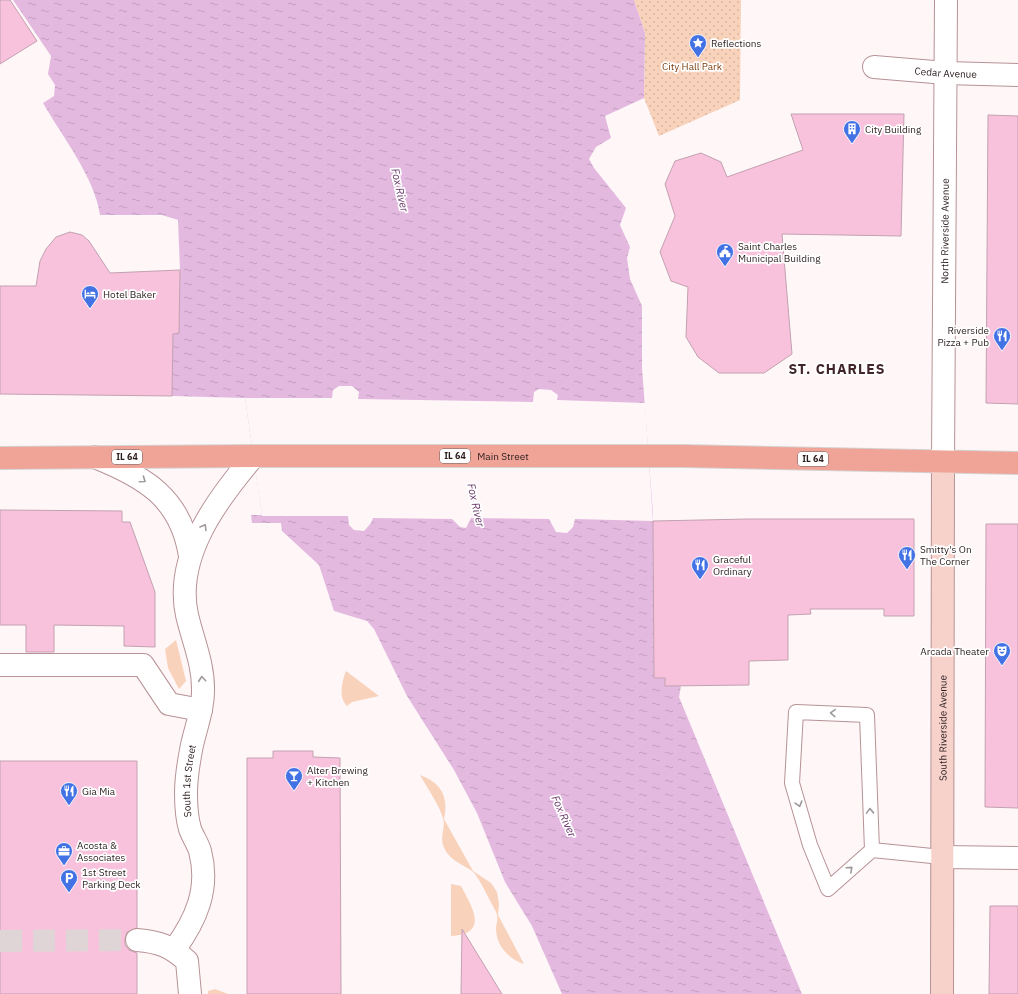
<svg xmlns="http://www.w3.org/2000/svg" width="1018" height="994" font-family="'IBM Plex Sans',sans-serif">
<style>
.green{fill:#f9d2bb}
.park{fill:url(#park-dots)}
.water{fill:url(#water-ripples)}
.pier{fill:#fff6f7}
.building{fill:#f9c2dc;stroke:#c2a1b0}
.lines{fill:none;stroke-linecap:round;stroke-linejoin:round}
.street-tunnel{stroke:#dfd5d6;stroke-width:22;stroke-dasharray:22 11;stroke-linecap:butt}
.lane-casing{stroke:#b79296;stroke-width:16}
.street-casing{stroke:#b79296;stroke-width:24}
.secondary-casing{stroke:#b79296;stroke-width:24}
.primary-casing{stroke:#d5d2d2;stroke-width:24}
.lane{stroke:#fff;stroke-width:14}
.street{stroke:#fff;stroke-width:22}
.secondary{stroke:#f7d2cb;stroke-width:22}
.primary{stroke:#efa497;stroke-width:22}
.oneway{stroke:#a0999a}
.labels{text-anchor:middle;stroke-width:3.5;stroke-linejoin:round;paint-order:stroke}
.shield{fill:#fff;stroke:#6b6162;stroke-width:1}
.shield-label{font-size:9px;font-weight:bold;fill:#2b1d1e}
.poi-label{font-size:10px;fill:#2b1d1e;stroke:#fff;text-anchor:start}
.park-label{font-size:10px;fill:#7a3e0f;stroke:#fff}
.street-label{font-size:10px;fill:#2b1d1e;stroke:#fff}
.water-label{font-size:11px;font-style:italic;fill:#683667;stroke:#fff}
.district-label{font-size:14px;font-weight:bold;letter-spacing:1px;fill:#412428;stroke:#fff}
</style>
<defs>
<pattern id="park-dots" width="8" height="8" patternUnits="userSpaceOnUse"><rect width="8" height="8" fill="#f9d2bb"/><path d="M2 2h.1M6 6h.1" fill="none" stroke="#d6b4a0" stroke-width="1.8" stroke-linecap="round"/></pattern>
<pattern id="water-ripples" width="26" height="14" patternUnits="userSpaceOnUse"><rect width="26" height="14" fill="#e3b9e0"/><path d="M2 4q2-2 4 0t4 0M15 11q2-2 4 0t4 0" fill="none" stroke="#c39fc0"/></pattern>
</defs>
<rect width="100%" height="100%" fill="#fff6f7"/>
<g class="green">
<path d="M176,640L186,681L179,689L168,668L165,649Z"/>
<path d="M346,671L379,696L352,702L347,706C338,697 342,682 346,671Z"/>
<path d="M420,775C441,783 449,796 444,819L473,871L491,883L497,892L499,904L498,915L524,964C509,959 496,946 496,928C497,921 499,916 495,910C491,903 478,875 472,871C461,863 448,860 443,845C440,836 446,826 443,818C440,806 426,786 420,775Z"/>
<path d="M451,884L461,886C472,907 490,934 451,936Z"/>
<path d="M215,989L228,994H208V991Z"/>
</g>
<path class="park" d="M634,0H741L740,100L659,136L644,98L645,33Z"/>
<path class="water" d="M13,0H634L645,33L644,98L605,116L611,138L596,147L589,159L594,168L626,208L620,225L630,247L627,258L630,279L642,306V368L653,514L654,678H665V686H681L679,697L802,994H562L532,926L505,882L477,813L454,770L407,696L374,629L367,621L334,611L319,565L282,531L281,523H252L251,515H262L245,398L172,396L173,334L178,333L180,270L178,220L162,215H100C95,178 62,136 43,103L54,96L55,85L48,74L51,56Z"/>
<path class="pier" d="M339,386H352L359,392L358,399L533,402L534,392L539,389L551,390L558,395L557,400L645,403L653,521L575,519L573,527L567,533L556,532L549,519L471,518L466,528L460,527L452,519L373,518L371,523L364,531L354,530L349,525L348,516H262L245,398H332L333,390Z"/>
<g class="building">
<path d="M0,0H10L37,41L0,64Z"/>
<path d="M791,114H904L901,236L782,234L792,354L764,373H719L698,357L686,337L688,287L671,281L660,252L675,216L665,184L675,161L701,153L721,162L727,177L803,150Z"/>
<path d="M988,115L1018,116V404L986,403Z"/>
<path d="M70,232L82,235L89,241L110,273L180,270L179,333L173,334L172,396L0,394V286H36L40,261L46,249L56,237Z"/>
<path d="M0,510L122,511V522H130L155,592V647L124,646V626L54,625V652H26V625H0Z"/>
<path d="M748,519H914V616H884V609H810L811,614L788,615V660L749,661V685L665,686V678H654L653,521Z"/>
<path d="M986,524H1018V808L985,807Z"/>
<path d="M273,751H313V757L340,758L341,994H247V758H273Z"/>
<path d="M0,761H137V928L127,932L125,939V945L129,950L137,953V994H0Z"/>
<path d="M990,906H1018V994H989Z"/>
<path d="M462,929L502,994H461Z"/>
</g>
<g class="lines">
<path class="street-tunnel" d="M0,941L137,940"/>
<defs>
<path id="lane" d="M872,850L867,715L796,712L792,783L810,845L828,889L872,850L942,857"/>
<g id="street">
<path id="s1" d="M874,67L946,73L1018,75"/>
<path d="M95,457C145,477 181,498 190,556"/>
<path id="s2" d="M943,462L946,0"/>
<path d="M0,665H143L169,704L201,710"/>
<path d="M942,857L1018,858"/>
<path d="M137,940C160,942 170,946 187,961L190,994"/>
<path id="s3" d="M174,950C196,920 210,889 200,851C198,844 193,837 190,829C187,819 186,804 186,793C186,778 189,760 192,745C196,727 203,710 203,692C204,665 193,641 187,615C174,556 218,498 254,456"/>
</g>
<g id="secondary">
<path id="s4" d="M942,994L943,462"/>
</g>
<g id="primary">
<path id="s5" d="M0,458L254,456H683L1018,463"/>
</g>
</defs>
<use href="#lane" class="lane-casing"/>
<use href="#street" class="street-casing"/>
<use href="#secondary" class="secondary-casing"/>
<use href="#primary" class="primary-casing"/>
<use href="#lane" class="lane"/>
<use href="#street" class="street"/>
<use href="#secondary" class="secondary"/>
<use href="#primary" class="primary"/>
</g>
<defs><path id="oneway-chevron" d="M-2-3.5L2.5 0L-2 3.5" fill="none" stroke-width="1.6" stroke-linecap="round" stroke-linejoin="round"/></defs>
<g class="oneway">
<use href="#oneway-chevron" transform="translate(143 480) rotate(35)"/>
<use href="#oneway-chevron" transform="translate(204 527) rotate(-59)"/>
<use href="#oneway-chevron" transform="translate(202 679) rotate(-95)"/>
<use href="#oneway-chevron" transform="translate(833 713) rotate(-178)"/>
<use href="#oneway-chevron" transform="translate(799 804) rotate(74)"/>
<use href="#oneway-chevron" transform="translate(870 811) rotate(-92)"/>
<use href="#oneway-chevron" transform="translate(850 869) rotate(-42)"/>
</g>
<defs>
<symbol id="sight-pin" viewBox="-11 -11 22 30"><path d="M0 17L-7.5 6A9.5 9.5 0 1 1 7.5 6Z" fill="#4272e3" stroke="#fff"/><path d="M0-6L1.8-2.2L6-1.7L2.9 1.2L3.7 5.4L0 3.3L-3.7 5.4L-2.9 1.2L-6-1.7L-1.8-2.2Z" fill="#fff"/></symbol>
<symbol id="building-pin" viewBox="-11 -11 22 30"><path d="M0 17L-7.5 6A9.5 9.5 0 1 1 7.5 6Z" fill="#4272e3" stroke="#fff"/><path d="M-4-6H4V6H1V3H-1V6H-4ZM-2.5-4.3h1.7v1.8h-1.7ZM.8-4.3h1.7v1.8H.8ZM-2.5-1h1.7V.8h-1.7ZM.8-1h1.7V.8H.8Z" fill="#fff"/></symbol>
<symbol id="civic-pin" viewBox="-11 -11 22 30"><path d="M0 17L-7.5 6A9.5 9.5 0 1 1 7.5 6Z" fill="#4272e3" stroke="#fff"/><path d="M-.6-6.5H3V-4.5H.6V-3L4-1V1h2V6H-6V1h2V-1L-.6-3ZM-1.2 2.5V6h2.4V2.5Z" fill="#fff"/></symbol>
<symbol id="hotel-pin" viewBox="-11 -11 22 30"><path d="M0 17L-7.5 6A9.5 9.5 0 1 1 7.5 6Z" fill="#4272e3" stroke="#fff"/><path d="M-6-4.5h1.5V1H6V5H4.5V3h-9V5H-6ZM-4 0a1.8 1.8 0 1 1 3.6 0ZM.5 0V-2.5h3Q6-2.5 6 0Z" fill="#fff"/></symbol>
<symbol id="restaurant-pin" viewBox="-11 -11 22 30"><path d="M0 17L-7.5 6A9.5 9.5 0 1 1 7.5 6Z" fill="#4272e3" stroke="#fff"/><path d="M-5-6h1v4h1v-4h1v4h1v-4h1v5L-1.5 .5V6h-2V.5L-5-1ZM5-6V6H3V1.5H1.5Q1.5-4 5-6Z" fill="#fff"/></symbol>
<symbol id="theatre-pin" viewBox="-11 -11 22 30"><path d="M0 17L-7.5 6A9.5 9.5 0 1 1 7.5 6Z" fill="#4272e3" stroke="#fff"/><path d="M-5-5.5Q0-4 5-5.5V0Q5 5 0 6Q-5 5-5 0ZM-3.3-2.5H-1v1.5H-3.3ZM1-2.5H3.3v1.5H1ZM-2.8 1Q0 5.5 2.8 1Z" fill="#fff"/></symbol>
<symbol id="bar-pin" viewBox="-11 -11 22 30"><path d="M0 17L-7.5 6A9.5 9.5 0 1 1 7.5 6Z" fill="#4272e3" stroke="#fff"/><path d="M-6-5H6L.8 .8V4.5H3.5V6h-7V4.5H-.8V.8Z" fill="#fff"/></symbol>
<symbol id="office-pin" viewBox="-11 -11 22 30"><path d="M0 17L-7.5 6A9.5 9.5 0 1 1 7.5 6Z" fill="#4272e3" stroke="#fff"/><path d="M-6-3h4V-5.5h4V-3h4V5H-6ZM-1-4.5V-3h2v-1.5ZM-6 0V1H6V0Z" fill="#fff"/></symbol>
<symbol id="parking-pin" viewBox="-11 -11 22 30"><path d="M0 17L-7.5 6A9.5 9.5 0 1 1 7.5 6Z" fill="#4272e3" stroke="#fff"/><path d="M-3.5-5.5H1a3.5 3.5 0 0 1 0 7H-1V5.5H-3.5ZM-1-3.4V-.6H.8a1.4 1.4 0 0 0 0-2.8Z" fill="#fff"/></symbol>
</defs>
<g fill-rule="evenodd">
<use href="#sight-pin" x="688" y="33" width="20" height="27"/>
<use href="#building-pin" x="842" y="119" width="20" height="27"/>
<use href="#civic-pin" x="715" y="242" width="20" height="27"/>
<use href="#hotel-pin" x="80" y="284" width="20" height="27"/>
<use href="#restaurant-pin" x="992" y="326" width="20" height="27"/>
<use href="#restaurant-pin" x="897" y="545" width="20" height="27"/>
<use href="#restaurant-pin" x="690" y="555" width="20" height="27"/>
<use href="#theatre-pin" x="992" y="641" width="20" height="27"/>
<use href="#bar-pin" x="284" y="766" width="20" height="27"/>
<use href="#restaurant-pin" x="59" y="781" width="20" height="27"/>
<use href="#office-pin" x="54" y="841" width="20" height="27"/>
<use href="#parking-pin" x="59" y="868" width="20" height="27"/>
</g>
<g class="labels">
<g class="shield">
<rect x="440" y="449" width="30" height="14" rx="3"/>
<rect x="112" y="450" width="30" height="14" rx="3"/>
<rect x="798" y="452" width="30" height="14" rx="3"/>
</g>
<g class="shield-label">
<text x="455" y="459">IL 64</text>
<text x="127" y="460">IL 64</text>
<text x="813" y="462">IL 64</text>
</g>
<g class="poi-label">
<text x="711" y="47">Reflections</text>
<text x="865" y="133">City Building</text>
<text x="738" y="250">Saint Charles<tspan x="738" dy="12">Municipal Building</tspan></text>
<text x="103" y="298">Hotel Baker</text>
<text x="989" y="334" text-anchor="end">Riverside<tspan x="989" dy="12">Pizza + Pub</tspan></text>
<text x="920" y="553">Smitty's On<tspan x="920" dy="12">The Corner</tspan></text>
<text x="713" y="563">Graceful<tspan x="713" dy="12">Ordinary</tspan></text>
<text x="989" y="655" text-anchor="end">Arcada Theater</text>
<text x="307" y="774">Alter Brewing<tspan x="307" dy="12">+ Kitchen</tspan></text>
<text x="82" y="795">Gia Mia</text>
<text x="77" y="849">Acosta &amp;<tspan x="77" dy="12">Associates</tspan></text>
<text x="82" y="876">1st Street<tspan x="82" dy="12">Parking Deck</tspan></text>
</g>
<g class="park-label">
<text x="692" y="70">City Hall Park</text>
</g>
<g class="street-label">
<text dy="4" stroke="none"><textPath href="#s1" startOffset="72">Cedar Avenue</textPath></text>
<text dy="4" stroke="none"><textPath href="#s2" startOffset="231">North Riverside Avenue</textPath></text>
<text dy="4" stroke="none"><textPath href="#s5" startOffset="503">Main Street</textPath></text>
<text dy="4" stroke="none"><textPath href="#s4" startOffset="266">South Riverside Avenue</textPath></text>
<text dy="4" stroke="none"><textPath href="#s3" startOffset="179">South 1st Street</textPath></text>
</g>
<g class="water-label">
<text transform="translate(400 190) rotate(77)" y="4">Fox River</text>
<text transform="translate(476 505) rotate(77)" y="4">Fox River</text>
<text transform="translate(564 816) rotate(66)" y="4">Fox River</text>
</g>
<g class="district-label">
<text x="837" y="374">ST. CHARLES</text>
</g>
</g>
</svg>
